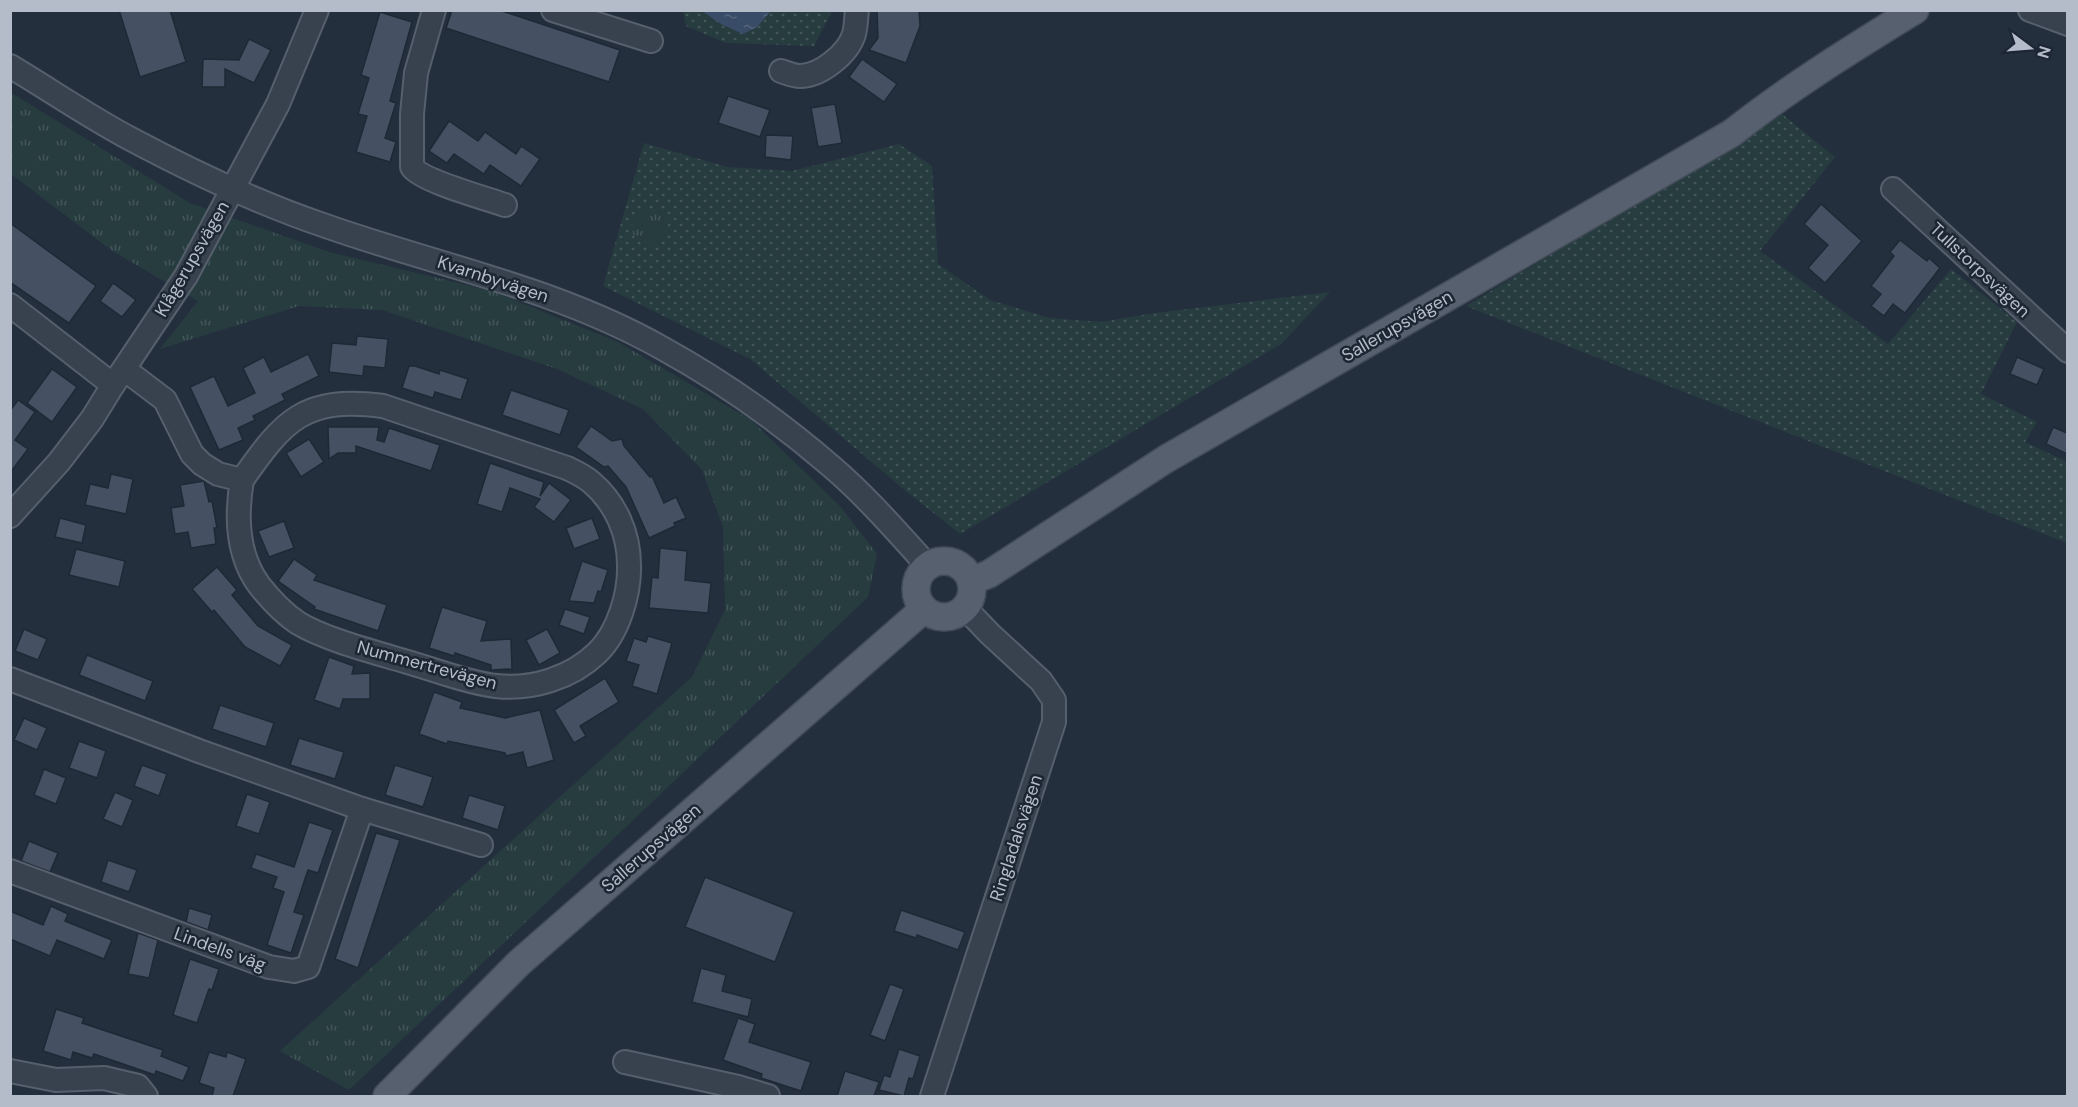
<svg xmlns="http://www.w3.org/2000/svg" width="2078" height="1107" font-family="'DM Sans',sans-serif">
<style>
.grass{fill:url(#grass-dots)}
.park{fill:url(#park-tufts)}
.water{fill:url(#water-ripples)}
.building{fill:#455162;stroke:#1f2835;stroke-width:1.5}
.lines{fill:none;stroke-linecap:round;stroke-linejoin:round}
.minor-casing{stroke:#565f6c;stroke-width:26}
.major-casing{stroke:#414a57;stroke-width:30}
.minor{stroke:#38414e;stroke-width:22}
.major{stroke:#56606e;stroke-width:27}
.labels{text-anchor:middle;stroke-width:5;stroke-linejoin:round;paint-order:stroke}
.street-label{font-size:18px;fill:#b4bcc9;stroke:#1d2633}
</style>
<defs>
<pattern id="grass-dots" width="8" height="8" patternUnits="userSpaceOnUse" patternTransform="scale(1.5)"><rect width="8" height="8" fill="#263c3f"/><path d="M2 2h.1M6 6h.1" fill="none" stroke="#435659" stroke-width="1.8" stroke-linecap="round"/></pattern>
<pattern id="park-tufts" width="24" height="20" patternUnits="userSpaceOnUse" patternTransform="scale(1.5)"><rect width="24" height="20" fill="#263c3f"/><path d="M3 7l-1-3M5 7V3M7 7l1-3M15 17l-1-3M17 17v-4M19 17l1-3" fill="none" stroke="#435659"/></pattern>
<pattern id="water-ripples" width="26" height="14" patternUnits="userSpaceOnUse" patternTransform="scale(1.5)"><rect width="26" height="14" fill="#394c67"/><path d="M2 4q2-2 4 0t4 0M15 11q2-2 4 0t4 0" fill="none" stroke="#53647b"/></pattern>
</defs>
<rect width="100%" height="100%" fill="#242f3e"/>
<g class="grass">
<path d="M683,11H832L814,46L726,43L686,26Z"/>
<path d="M1782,114L1835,157L1760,251L1888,344L1951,269L2017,322L1981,394L2037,422L2025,442L2067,462V543L1466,306Z"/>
<path d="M644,143L727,167L792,171L899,144L932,166L938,264L990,300L1050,318L1101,322L1155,313L1330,292L1281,344L960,534L901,487L750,359L603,286Z"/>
</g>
<g class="park">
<path d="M10,92L190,203L329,252L492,291L618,342L751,420L840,506L877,554L868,597L349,1090L280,1051L692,677L725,610L723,527L702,470L643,409L557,369L382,310L299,306L160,349L198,301L111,250L11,174Z"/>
<circle cx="650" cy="227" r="18"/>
</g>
<path class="water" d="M702,11H771L757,27L743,34L721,24Z"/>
<g class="building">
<path d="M119,10H170L186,62L140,77Z"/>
<path d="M452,10H499L620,50L609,82L446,28Z"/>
<path d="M877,10H919L920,26L906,63L869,50L878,38Z"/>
<path d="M380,12L412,22L390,101L396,103L385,138L396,142L390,162L356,152L367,116L358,114L369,78L361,75Z"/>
<path d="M249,39L271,50L254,83L225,69V87H202L203,59L239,60Z"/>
<path d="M862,59L897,84L884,102L849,77Z"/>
<path d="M728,96L770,110L760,137L718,123Z"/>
<path d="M835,104L842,143L818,147L811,108Z"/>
<path d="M449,121L478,141L485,132L516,154L521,146L540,159L521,186L490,165L484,174L454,154L447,163L429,151Z"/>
<path d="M766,135L793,136L791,160L765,157Z"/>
<path d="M1821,204L1862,241L1825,283L1808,268L1828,245L1804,224Z"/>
<path d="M10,223L96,286L69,323L10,282Z"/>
<path d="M1900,240L1927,261L1929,258L1940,268L1905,313L1893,304L1884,316L1871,306L1881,294L1871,286L1894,256L1890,252Z"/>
<path d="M113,283L136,300L122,317L100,301Z"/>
<path d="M357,336L388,339L385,368L364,366L363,376L329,372L332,343L356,345Z"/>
<path d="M308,354L319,376L282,394L285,400L253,416L255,420L238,428L243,440L219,450L190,387L214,376L228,406L255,393L243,368L264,357L271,372Z"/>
<path d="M2017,357L2044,369L2037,385L2010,374Z"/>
<path d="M409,366H415L439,374L440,370L468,379L461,400L435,392L433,398L402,388Z"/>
<path d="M52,369L77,387L52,422L27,403Z"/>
<path d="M511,390L569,410L560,435L502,415Z"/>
<path d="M18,400L35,412L15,440L28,449L10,473V411Z"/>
<path d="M591,426L612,441L622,439L624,446L650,477L652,476L664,503L676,497L686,518L674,523L675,526L649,538L626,487L608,466L604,467L576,447Z"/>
<path d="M328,427H379L377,440L384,442L389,428L440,445L431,471L356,446V453H338L329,459Z"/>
<path d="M2053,427L2067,433V454L2046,444Z"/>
<path d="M309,439L324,462L301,477L286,453Z"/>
<path d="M490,463L544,482L540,496L549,483L571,500L554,522L534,507L540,499L510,488L502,512L477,504Z"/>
<path d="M111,474L133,479L126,514L85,505L90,484L108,488Z"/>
<path d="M204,481L209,502L212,501L217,528H214L216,544L191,548L188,532L175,534L171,508L184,506L180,485Z"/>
<path d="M60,518L86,525L82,543L55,537Z"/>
<path d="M592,518L600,539L574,549L566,528Z"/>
<path d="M284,521L294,548L269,557L258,531Z"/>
<path d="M660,548L687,551L685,580L711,583L708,613L649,608L652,577L658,578Z"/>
<path d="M76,549L125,561L119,587L69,575Z"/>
<path d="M294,559L317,575L314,580L387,605L378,631L314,609L315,607L278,581Z"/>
<path d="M582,561L608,570L601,592L598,591L594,603L569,601Z"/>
<path d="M217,567L237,590L232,595L258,626L292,645L280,666L245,647L214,610L212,612L192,589Z"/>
<path d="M442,607L487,621L481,641L511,639L512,669L491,670V665L455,653L454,656L429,648Z"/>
<path d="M565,609L590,617L584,634L559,625Z"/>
<path d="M24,629L47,639L38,660L15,651Z"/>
<path d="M547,629L560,653L539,665L526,640Z"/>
<path d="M648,636L672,643L657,694L632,686L639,665L626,661L634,638L646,642Z"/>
<path d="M87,655L153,681L145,701L79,675Z"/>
<path d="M329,657L354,666L352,674L370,673V699H343L340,709L314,700Z"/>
<path d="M605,678L619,702L580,726L586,736L574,743L554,710Z"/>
<path d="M434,692L462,702L460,708L505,718L540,710L554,760L527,768L523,752L506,756L505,753L448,741L447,744L419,734Z"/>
<path d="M220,705L274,723L266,747L212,729Z"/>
<path d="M24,718L47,728L37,750L14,740Z"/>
<path d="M299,738L344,752L335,779L290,765Z"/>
<path d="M79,741L106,751L97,778L69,768Z"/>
<path d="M142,765L167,774L159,796L134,786Z"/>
<path d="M395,765L433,777L423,807L385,795Z"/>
<path d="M44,769L66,778L56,804L34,795Z"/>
<path d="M115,792L133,800L122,827L103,819Z"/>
<path d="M247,794L270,802L259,834L236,826Z"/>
<path d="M469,795L505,806L498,830L462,818Z"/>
<path d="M309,822L333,830L318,873L308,870L294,912L304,915L291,953L267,945L284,892L273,888L277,877L251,868L256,854L294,867Z"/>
<path d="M376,833L400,840L358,968L335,959Z"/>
<path d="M29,841L58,853L50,872L21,861Z"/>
<path d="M108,860L137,870L129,892L101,882Z"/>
<path d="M705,877L794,912L775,962L685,927Z"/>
<path d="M51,906L68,914L65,921L112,940L104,959L57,940L50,956L10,939V911L43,925Z"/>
<path d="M189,908L212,915L208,930L186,922Z"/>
<path d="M901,910L965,932L958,950L917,935L916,938L894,931Z"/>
<path d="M138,933L158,940L149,978L128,974Z"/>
<path d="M190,959L219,969L212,990L209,989L197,1023L173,1015Z"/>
<path d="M701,968L726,975L722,991L752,999L748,1017L692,1002Z"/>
<path d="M890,984L904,989L885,1041L870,1035Z"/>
<path d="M56,1009L84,1018L82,1023L163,1050L161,1056L189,1067L183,1081L156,1071L155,1075L94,1054L92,1058L73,1052L71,1060L43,1051Z"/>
<path d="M738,1018L755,1024L749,1042L811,1062L801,1091L761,1078L762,1074L723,1060Z"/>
<path d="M899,1049L920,1056L913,1079L909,1078L904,1096L879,1090L884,1075L890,1077Z"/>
<path d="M209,1052L226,1057L227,1052L246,1059L233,1096H212L214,1088L199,1083Z"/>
<path d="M845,1071L879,1082L874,1096H837Z"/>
</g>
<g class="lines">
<defs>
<g id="minor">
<path d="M434,10L416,73L412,114V167C422,181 485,198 505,205"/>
<path d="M553,10L651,41"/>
<path d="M2030,10L2068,24"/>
<path d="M10,66C50,90 88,116 129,138C189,170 258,203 323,225C436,265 556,288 662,348C722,381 780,422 832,467C867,497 897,532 928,566"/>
<path d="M781,71C787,73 794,76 800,76C820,76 848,54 854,34C856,27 856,18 857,10"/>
<path d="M1893,189L2068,351"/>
<path d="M10,305L113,385"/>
<path d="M124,369L165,400L192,454L202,464L218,474L242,480C284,420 304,396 383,406L567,468C575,472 584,476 591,482C616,503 629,534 629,565C630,594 618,633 597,653C571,678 532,690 496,686C468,683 433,669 404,661C374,652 324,639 298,623C283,613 270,599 259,585C237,555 236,515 242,480"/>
<path d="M10,516L59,462L92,419L113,385L186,276L278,104L317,10"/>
<path d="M10,679L199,751L362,809L481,845"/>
<path d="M10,871L269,967L294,971L308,967L362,809"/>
<path d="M625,1062L738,1087L768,1096"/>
<path d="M10,1071L56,1080L104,1078L138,1086L146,1096"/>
<path d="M932,1096L1054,722V700L1041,681L990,634L965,608"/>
</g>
<g id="major">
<circle cx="944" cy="589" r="28"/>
<path d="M971,581L989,574L1166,459L1732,133C1790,87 1852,49 1915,10"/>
<path d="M387,1096L519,963L924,609"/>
</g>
</defs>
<use href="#minor" class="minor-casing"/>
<use href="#major" class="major-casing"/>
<use href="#minor" class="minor"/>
<use href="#major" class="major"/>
</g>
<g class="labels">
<g class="street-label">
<text transform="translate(192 259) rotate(-60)" y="6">Klågerupsvägen</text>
<text transform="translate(1980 270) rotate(43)" y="6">Tullstorpsvägen</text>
<text transform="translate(493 279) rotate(18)" y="6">Kvarnbyvägen</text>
<text transform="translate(1397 326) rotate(-30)" y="6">Sallerupsvägen</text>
<text transform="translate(427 665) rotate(15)" y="6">Nummertrevägen</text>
<text transform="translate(1016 838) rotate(-72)" y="6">Ringladalsvägen</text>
<text transform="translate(651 848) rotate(-41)" y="6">Sallerupsvägen</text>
<text transform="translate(220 949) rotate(20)" y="6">Lindells väg</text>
</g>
</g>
<rect width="2078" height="1107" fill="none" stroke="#b4bcc9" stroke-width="24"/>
<g transform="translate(2030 48) rotate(106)" stroke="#1d2633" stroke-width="4.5" paint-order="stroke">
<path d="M0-4.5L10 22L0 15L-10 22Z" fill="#b4bcc9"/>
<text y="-9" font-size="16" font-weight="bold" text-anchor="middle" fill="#b4bcc9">N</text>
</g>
</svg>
